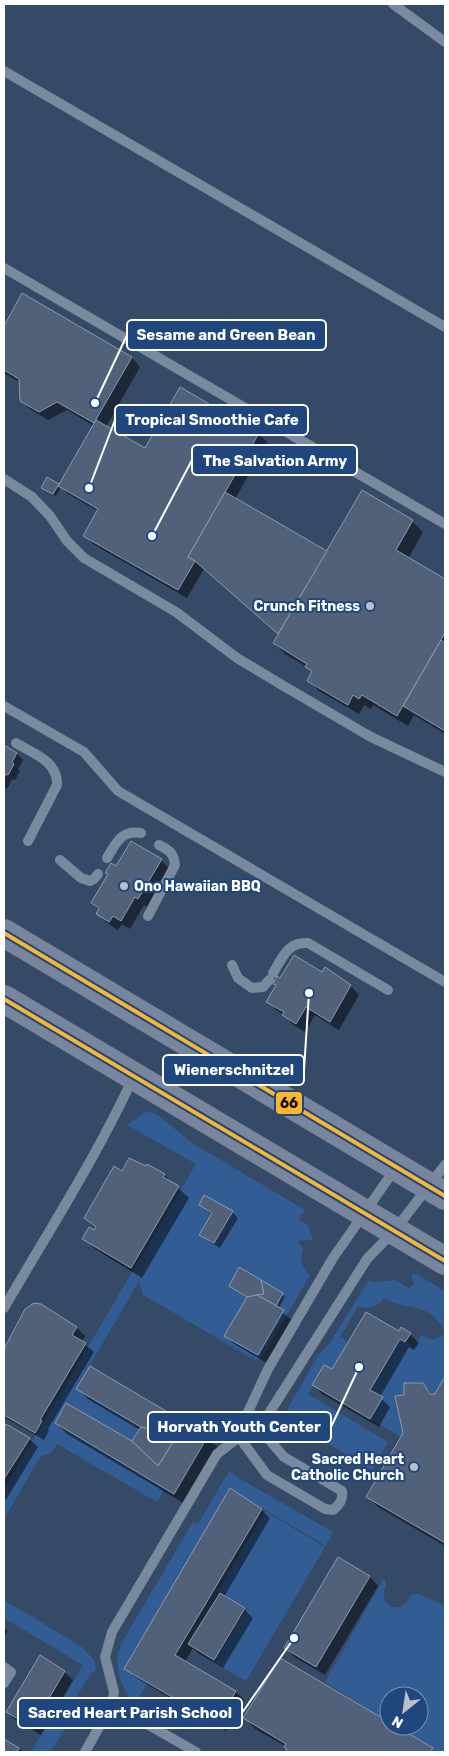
<svg xmlns="http://www.w3.org/2000/svg" width="449" height="1756" font-family="Rubik,sans-serif">
<style>
.green{fill:#325d94}
.shadow{fill:#0007}
.building{fill:#506179;stroke:#8d9aac}
.lines{fill:none;stroke-linecap:round;stroke-linejoin:round}
.lane{stroke:#798a9e;stroke-width:10}
.primary{stroke:#78869d;stroke-width:28}
.bus-1-casing{stroke:#1f477d;stroke-width:8}
.bus-1{stroke:#fab62d;stroke-width:4}
.poi-dot{fill:#b8c0ca;stroke:#1f477d;stroke-width:2}
.labels{text-anchor:middle;stroke-width:4;stroke-linejoin:round;paint-order:stroke}
.poi-label{font-size:14px;font-weight:bold;fill:#fff;stroke:#1f477d;text-anchor:end}
.leader{fill:none;stroke:#fff;stroke-width:2}
.callout-dot{fill:#fff;stroke:#1f477d;stroke-width:2}
.callout{fill:#1f477d;stroke:#fff;stroke-width:2}
.callout-label{font-size:15px;text-anchor:middle;font-weight:bold;fill:#fff}
.line-badge{stroke:#1f477d;stroke-width:2}
.pale-badge-label{font-size:14px;text-anchor:middle;font-weight:bold;fill:#111}
</style>
<rect width="100%" height="100%" fill="#354a67"/>
<g class="green">
<path d="M145,1112L155,1113L195,1145L305,1210L299,1220L308,1225L313,1240L298,1241L303,1249C299,1260 302,1267 310,1275L263,1356L255,1360L143,1295L139,1281L76,1389L141,1427L132,1441L66,1403L55,1423L165,1489L157,1502L57,1444L51,1453L40,1457L4,1519V1489L196,1164L127,1125Z"/>
<path d="M414,1273L445,1291V1333C430,1300 408,1312 384,1298C378,1307 368,1310 358,1306L340,1337L349,1342L332,1369L324,1365L308,1394L388,1442L372,1470L283,1417L319,1354L329,1344L369,1280L373,1282L395,1280L410,1289L414,1283L411,1277Z"/>
<path d="M445,1334V1376L435,1394H430L423,1383H405L404,1395L395,1396L403,1433L401,1437L370,1419L382,1397L370,1390L400,1339L414,1347L421,1335L433,1340Z"/>
<path d="M229,1471L240,1479L333,1532L326,1546L230,1489L125,1669L148,1682L135,1704C125,1695 117,1673 117,1660C117,1655 120,1649 121,1644L193,1522L198,1524Z"/>
<path d="M265,1511L325,1547L246,1681L214,1663L247,1608L218,1591Z"/>
<path d="M384,1578C388,1585 384,1587 384,1594C383,1605 396,1612 404,1604C407,1602 409,1598 411,1595L419,1594L445,1606V1752H430L433,1748L396,1726H419V1696H389V1722L325,1682Z"/>
<path d="M4,1600L82,1647L94,1660L96,1670L90,1674L77,1696L82,1699L51,1752H31L83,1665L4,1618Z"/>
</g>
<g class="shadow">
<path d="M23,295L132,358L140,367L106,427L145,450L258,434L267,442L235,499L327,552L362,492L412,521L423,532L408,559L445,581V734L414,715L408,726L373,705L371,709L364,705L359,714L319,691L308,680L313,673L307,667L285,654L274,643L279,634L204,569L187,598L93,544L84,535L98,511L68,494L61,487L56,496L43,488L48,479L59,485L94,426L67,410L48,420L30,409L21,400V383L4,373V329Z"/>
<path d="M4,746L17,754L23,760L18,769L20,771L15,780L12,779L7,789L4,787Z"/>
<path d="M161,860L170,869L147,907L144,905L130,929L122,924L118,930L106,922L97,914L99,910L92,903Z"/>
<path d="M322,973L340,979L351,986L359,995L339,1030L315,1015L305,1032L292,1024L284,1015L276,1010L268,1001L280,980Z"/>
<path d="M148,1165L164,1175L189,1198L142,1278L95,1249L84,1238L95,1232L96,1229L85,1218L123,1172L146,1168Z"/>
<path d="M200,1205L232,1212L238,1218L220,1248L207,1240L201,1235L212,1215Z"/>
<path d="M263,1283L285,1297L278,1309L292,1320L267,1363L234,1344L226,1336L247,1298L230,1286Z"/>
<path d="M26,1310L77,1328L85,1336L82,1342L94,1352L48,1429L49,1430L44,1440L4,1417V1349Z"/>
<path d="M400,1333L410,1334L419,1343L414,1350L409,1347L380,1397L390,1407L379,1427L322,1394L314,1385L333,1371Z"/>
<path d="M445,1378V1546L378,1507L368,1497L405,1434V1396L422,1384L433,1395H436Z"/>
<path d="M78,1389L207,1437L218,1448L185,1504L67,1434L56,1423L133,1443L140,1430L89,1400Z"/>
<path d="M7,1426L29,1439L38,1447L4,1503V1431Z"/>
<path d="M262,1510L270,1518L224,1597L244,1609L253,1618L223,1668L198,1653L193,1648L185,1662L236,1692L244,1700L226,1731L135,1677L126,1669Z"/>
<path d="M338,1559L370,1577L378,1586L325,1675L294,1657L286,1648Z"/>
<path d="M4,1628L8,1631L4,1637Z"/>
<path d="M64,1672L73,1680L41,1735L16,1721L8,1712Z"/>
<path d="M245,1718L389,1724V1726H393L435,1752H286L288,1749L285,1746L255,1729Z"/>
<path d="M4,1740L19,1749L22,1752H4Z"/>
</g>
<g class="building">
<path d="M22,293L132,357L94,423L57,402L39,412L20,401L19,379L4,370V326Z"/>
<path d="M180,387L259,433L188,557L195,561L178,590L83,536L98,509L58,486L96,420L145,448Z"/>
<path d="M47,477L59,484L53,494L41,488Z"/>
<path d="M362,490L413,520L396,550L445,579V633L397,716L362,695L359,699L353,695L348,705L307,681L312,671L305,667L307,664L273,643Z"/>
<path d="M225,492L327,551L278,634L195,561L188,557Z"/>
<path d="M441,640L445,643V731L403,706Z"/>
<path d="M4,745L17,753L12,762L14,764L8,775L6,774L4,778Z"/>
<path d="M131,841L162,859L138,899L135,897L121,921L113,916L109,922L96,914L99,908L91,903L108,874L105,873L111,863L116,866Z"/>
<path d="M294,955L322,972L325,967L351,985L330,1022L306,1007L296,1024L282,1015L284,1012L266,1002L276,985L273,984L277,976L280,978Z"/>
<path d="M129,1158L146,1166L147,1164L165,1174L163,1177L179,1186L131,1268L82,1239L89,1227L94,1230L96,1227L84,1218L114,1166L122,1171Z"/>
<path d="M204,1195L233,1211L214,1243L199,1235L212,1213L199,1205Z"/>
<path d="M239,1267L261,1280L264,1294L247,1297L229,1286Z"/>
<path d="M261,1280L283,1293L276,1306L257,1295L264,1294Z"/>
<path d="M257,1295L284,1310L258,1355L224,1336L247,1297Z"/>
<path d="M34,1303L41,1304L77,1327L72,1335L86,1343L40,1420L42,1421L35,1433L4,1415V1349L25,1309Z"/>
<path d="M366,1312L399,1331L401,1327L411,1333L405,1342L400,1339L370,1390L383,1397L370,1419L312,1385L324,1365L332,1369Z"/>
<path d="M90,1366L208,1436L174,1494L55,1423L66,1403L132,1441L158,1466L176,1437L141,1427L76,1389Z"/>
<path d="M445,1376V1543L366,1497L403,1433L395,1396L404,1395V1383H423L430,1394H435Z"/>
<path d="M6,1424L30,1438L4,1479V1429Z"/>
<path d="M141,1427L176,1437L158,1466L132,1441Z"/>
<path d="M230,1488L262,1509L175,1655L236,1691L217,1723L124,1669Z"/>
<path d="M338,1557L370,1576L316,1667L284,1648Z"/>
<path d="M220,1593L245,1608L214,1660L188,1644Z"/>
<path d="M40,1655L65,1671L32,1727L6,1712Z"/>
<path d="M280,1658L389,1722V1726H396L433,1748L430,1752H285L287,1749L284,1747L286,1744L243,1718Z"/>
<path d="M4,1739L19,1748L17,1752H4Z"/>
</g>
<g class="lines">
<g class="lane">
<path d="M393,4L445,42"/>
<path d="M4,71L445,327"/>
<path d="M4,268L445,524"/>
<path d="M4,479L32,497L50,516L67,541L84,558L176,612L237,658L282,685L371,737L445,772"/>
<path d="M4,706L84,752L118,791L445,982"/>
<path d="M16,743C34,754 58,761 57,785L28,841"/>
<path d="M107,858C116,843 121,830 141,833"/>
<path d="M60,860L81,878L90,881L94,879L98,874"/>
<path d="M148,916L175,865C174,853 169,850 159,845"/>
<path d="M232,965L238,978L252,988L263,987L269,980"/>
<path d="M273,973C283,957 287,942 308,943L388,990"/>
<path d="M4,1308C48,1232 96,1158 133,1078"/>
<path d="M239,1437L247,1414L268,1369L333,1258L395,1169"/>
<path d="M239,1437L267,1475L325,1509L333,1510C340,1504 343,1500 342,1491L284,1457L247,1414"/>
<path d="M4,1667L11,1672L4,1683"/>
<path d="M112,1704L196,1752"/>
<path d="M85,1752L112,1704L114,1692L105,1657L112,1632L217,1454L239,1437L259,1429L367,1259L394,1231L445,1165"/>
</g>
<g class="primary">
<path d="M4,933L445,1196"/>
<path d="M4,999L445,1261"/>
</g>
<defs>
<g id="bus-1">
<path d="M4,933L445,1196"/>
<path d="M4,999L445,1261"/>
</g>
</defs>
<use href="#bus-1" class="bus-1-casing"/>
<use href="#bus-1" class="bus-1"/>
</g>
<g class="poi-dot">
<circle cx="370" cy="606" r="5"/>
<circle cx="124" cy="886" r="5"/>
<circle cx="414" cy="1467" r="5"/>
</g>
<g class="labels">
<g class="poi-label">
<text x="360" y="611">Crunch Fitness</text>
<text x="134" y="891" text-anchor="start">Ono Hawaiian BBQ</text>
<text x="404" y="1464">Sacred Heart<tspan x="404" dy="16">Catholic Church</tspan></text>
</g>
</g>
<path class="leader" d="M95 403L127 335M89 488L115 420M152 536L192 460M309 993L304 1070M359 1367L331 1427M294 1638L242 1713"/>
<g class="callout-dot">
<circle cx="95" cy="403" r="5"/>
<circle cx="89" cy="488" r="5"/>
<circle cx="152" cy="536" r="5"/>
<circle cx="309" cy="993" r="5"/>
<circle cx="359" cy="1367" r="5"/>
<circle cx="294" cy="1638" r="5"/>
</g>
<g class="callout">
<rect x="127" y="320" width="199" height="30" rx="5"/>
<rect x="115" y="405" width="193" height="30" rx="5"/>
<rect x="192" y="445" width="165" height="30" rx="5"/>
<rect x="163" y="1055" width="141" height="30" rx="5"/>
<rect x="148" y="1412" width="183" height="30" rx="5"/>
<rect x="18" y="1698" width="224" height="30" rx="5"/>
</g>
<g class="callout-label">
<text x="226" y="340">Sesame and Green Bean</text>
<text x="212" y="425">Tropical Smoothie Cafe</text>
<text x="275" y="466">The Salvation Army</text>
<text x="234" y="1075">Wienerschnitzel</text>
<text x="239" y="1432">Horvath Youth Center</text>
<text x="130" y="1718">Sacred Heart Parish School</text>
</g>
<rect class="line-badge" x="275" y="1091" width="28" height="24" rx="5" fill="#fab62d"/>
<g class="pale-badge-label">
<text x="289" y="1108">66</text>
</g>
<rect width="449" height="1756" fill="none" stroke="#ffffff" stroke-width="10"/>
<g transform="translate(404 1711) rotate(210)"><circle r="24" fill="#1f477d" stroke="#7991b1"/>
<path d="M0-4L9 19L0 12L-9 19Z" fill="#b8c0ca"/>
<text y="-8" font-size="14" font-weight="bold" text-anchor="middle" fill="#ffffff">N</text>
</g>
</svg>
